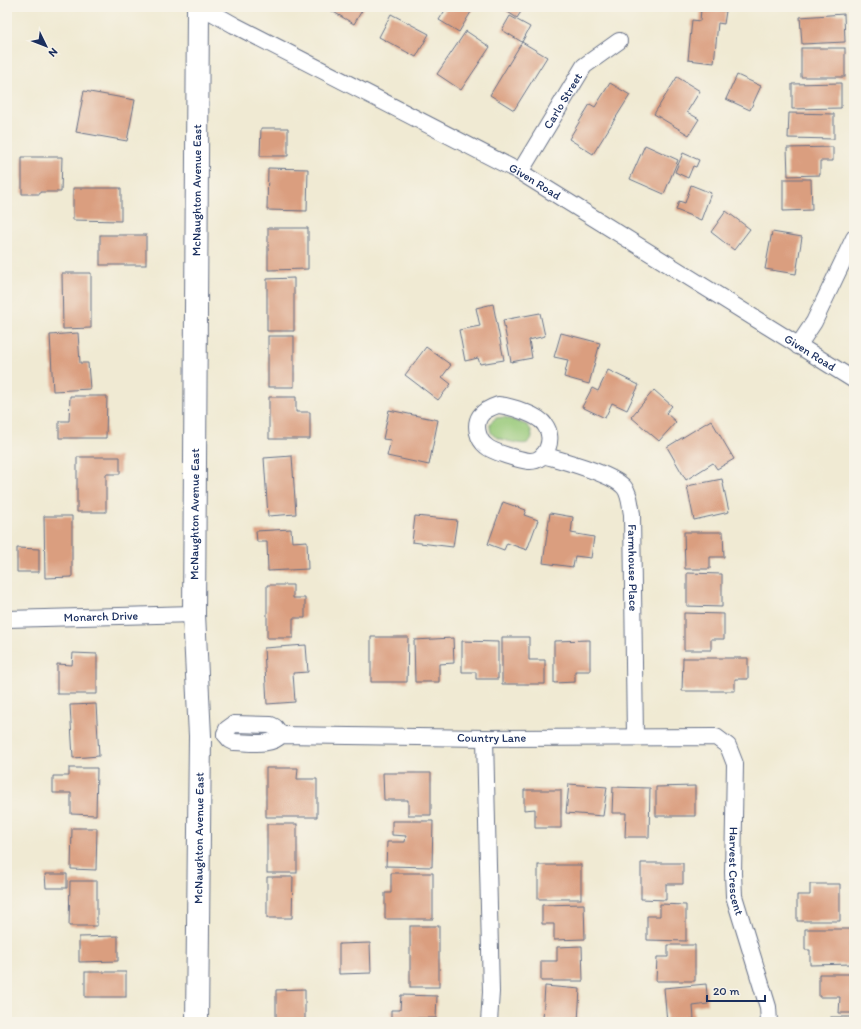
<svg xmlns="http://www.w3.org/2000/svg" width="861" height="1029" font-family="Itim,sans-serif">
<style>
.green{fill:#98c979;stroke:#5a7c6c}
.building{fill:#da9e7f}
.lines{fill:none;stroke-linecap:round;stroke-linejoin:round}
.minor-casing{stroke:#667087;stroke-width:18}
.secondary-casing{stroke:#667087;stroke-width:24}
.minor{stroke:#fff;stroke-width:16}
.secondary{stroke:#fff;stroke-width:22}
.labels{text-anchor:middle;stroke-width:4;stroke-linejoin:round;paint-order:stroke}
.street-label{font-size:12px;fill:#1b2f5e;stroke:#f7f3e8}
</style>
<rect width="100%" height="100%" fill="#f7f3e8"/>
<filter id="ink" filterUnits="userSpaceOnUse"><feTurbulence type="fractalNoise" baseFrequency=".025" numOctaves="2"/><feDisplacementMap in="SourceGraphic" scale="8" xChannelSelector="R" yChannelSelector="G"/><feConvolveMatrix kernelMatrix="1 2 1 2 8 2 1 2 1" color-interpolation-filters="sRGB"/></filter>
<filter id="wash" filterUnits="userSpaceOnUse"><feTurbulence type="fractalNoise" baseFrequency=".012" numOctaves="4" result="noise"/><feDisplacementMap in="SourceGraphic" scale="16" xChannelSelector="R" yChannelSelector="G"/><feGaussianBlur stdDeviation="0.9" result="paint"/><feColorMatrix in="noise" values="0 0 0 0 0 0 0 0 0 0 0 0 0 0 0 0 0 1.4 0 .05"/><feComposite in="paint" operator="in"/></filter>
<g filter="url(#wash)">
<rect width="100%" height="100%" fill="#f0ead3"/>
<path class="green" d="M504,417L527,425C531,429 532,432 532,438C531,439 528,443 527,443C523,446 497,439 493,435C490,432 490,427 490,423L496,418Z"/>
<g id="blocks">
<g class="building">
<path d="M325,7H364L354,24Z"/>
<path d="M447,7H474L459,32L439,20Z"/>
<path d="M500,7H524L517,18Z"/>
<path d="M701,9L726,11L724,24L718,23L714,63L688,60L692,20L700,21Z"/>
<path d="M391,14L429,34L416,57L379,37Z"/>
<path d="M844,14L845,42L802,44L800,17Z"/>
<path d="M510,16L530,27L522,42L502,30Z"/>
<path d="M466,31L490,47L461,90L437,74Z"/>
<path d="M522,42L547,57L514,110L490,95Z"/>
<rect x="801" y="48" width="44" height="29"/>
<path d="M737,75L761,86L750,110L726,99Z"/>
<path d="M677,77L700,91L687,112L699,119L689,135L654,114Z"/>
<path d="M610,83L630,95L593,154L569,139L590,104L595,107Z"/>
<path d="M841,83V108L792,109V84Z"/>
<path d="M84,91L135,100L127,141L76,132Z"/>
<path d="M789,113L834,114V139L788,138Z"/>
<path d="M261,128H288V156H260Z"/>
<path d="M645,145L678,160L664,194L630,179Z"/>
<path d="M833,147V161H820V175L788,176L787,148Z"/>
<path d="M683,153L699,160L696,167L693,166L688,178L675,172Z"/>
<path d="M22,157H62L61,192H40V194H22Z"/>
<path d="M268,168L308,169L307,211L267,210Z"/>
<path d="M783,179H811L812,210L783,211Z"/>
<path d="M691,185L711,193L701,220L676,210L679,201L685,203Z"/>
<path d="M73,188H121V221L73,220Z"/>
<path d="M726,211L750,229L734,250L711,232Z"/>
<path d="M268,228H308V269L268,270Z"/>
<path d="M772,232L802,237L796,274L765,269Z"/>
<rect x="100" y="235" width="46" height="30"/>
<path d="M62,273H91V328L63,329Z"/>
<path d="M294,278V331H267V279Z"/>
<path d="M493,304L504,360L480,364L478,358L465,361L459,330L480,326L476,308Z"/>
<path d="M540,313L545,336L529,340L532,358L511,362L503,320Z"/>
<path d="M78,333L80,363H88L90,389L53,391L50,335Z"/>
<path d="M561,333L600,343L589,384L564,377L568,360L554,357Z"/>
<rect x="268" y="336" width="26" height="51"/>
<path d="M426,347L451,365L442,377L451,384L438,400L405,375Z"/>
<path d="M608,370L639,385L627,410L612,403L605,418L582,407L592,388L598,391Z"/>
<path d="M654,390L672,406L666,413L676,422L659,441L631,417Z"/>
<path d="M70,396H107L106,438H59V421H69Z"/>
<path d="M269,397H296V412H310V439H269Z"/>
<path d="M389,410L438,420L429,465L387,456L391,440L383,439Z"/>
<path d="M711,420L734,459L717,469L713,463L686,480L667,447Z"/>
<path d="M292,456L296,514L268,516L264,458Z"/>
<path d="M77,457H120V474H106V512H77Z"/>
<path d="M722,479L729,512L694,520L687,486Z"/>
<path d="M503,502L526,510L524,515L538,520L527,550L507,543L504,550L488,544Z"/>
<path d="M550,513L573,517L571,533L594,537L591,558L575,556L573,567L543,563Z"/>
<path d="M44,516H72V577L45,578Z"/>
<path d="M415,516L457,520L453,547L412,542Z"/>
<path d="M291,529L292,542L307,541L308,569L268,571L267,542H257L256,531Z"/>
<path d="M684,532H723L724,557H710V569H685Z"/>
<path d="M17,548L39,549V572H17Z"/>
<path d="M687,573L722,574V607L687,606Z"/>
<path d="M267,585H293V598H305V618H293V638H267Z"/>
<path d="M684,613L724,614V639H711V650H684Z"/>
<path d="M371,637H408L407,682H371Z"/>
<path d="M502,637H529V660H545V684H502Z"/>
<path d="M453,638L454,663L439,664V682H415L414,640Z"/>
<path d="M590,640V671H575V682L554,683V641Z"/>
<path d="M462,641L498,642V679H476V672H462Z"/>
<path d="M306,645L308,672L293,673L295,702L267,704L264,648Z"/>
<path d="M73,653L97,654V694H57V664L72,665Z"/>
<path d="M683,658H748V679H735V691H682Z"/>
<path d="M96,704L99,756L73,758L70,705Z"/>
<path d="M69,768H97L96,815L71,814V793H53V776H69Z"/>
<path d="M266,768H298L297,779H317V817H266Z"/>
<path d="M383,773H431V815H408V800H384Z"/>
<path d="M569,784L607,787L603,816L566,813Z"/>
<path d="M695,786V816H656V787Z"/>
<path d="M613,787L650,788L649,837H625L626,813H612Z"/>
<path d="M524,790H561V828H535V809L524,810Z"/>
<path d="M392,821H433L432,867L386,866L387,842H405L406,836L392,835Z"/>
<rect x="267" y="824" width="30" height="49"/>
<path d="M72,828H97L96,870L71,869Z"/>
<path d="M641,863H683V884H666V900L641,899Z"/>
<rect x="538" y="865" width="43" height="34"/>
<path d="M391,873H433V919H385V893H391Z"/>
<path d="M45,874H67V888H46Z"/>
<path d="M267,877H293L292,918H267Z"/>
<path d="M70,881H97V926H69Z"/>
<path d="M810,884H840V921H797V895H810Z"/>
<path d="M584,904L585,939L554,940V924H542V905Z"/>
<path d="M660,904L686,905V941L647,940V916H660Z"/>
<rect x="410" y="926" width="29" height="61"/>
<path d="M805,929H851L852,964L810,965V950H805Z"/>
<path d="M118,936V961L79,962V937Z"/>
<path d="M370,943L371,973L339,974V944Z"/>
<path d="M668,945H695V981H656L657,957H668Z"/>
<path d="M582,946L583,981H541V961H557V947Z"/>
<rect x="85" y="972" width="41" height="25"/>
<path d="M819,974H854V1013H839L840,997H819Z"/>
<path d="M706,984L708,1004L693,1006L694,1019L667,1022L664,988Z"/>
<path d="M545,986L580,989L578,1021L543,1019Z"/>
<path d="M305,989V1022H276V990Z"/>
<path d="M401,995L437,996L436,1018H417V1022H391V1010H400Z"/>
<rect x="831" y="1017" width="23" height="5"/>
</g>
</g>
</g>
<g filter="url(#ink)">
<use href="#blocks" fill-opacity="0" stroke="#667087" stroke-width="1"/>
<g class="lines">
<defs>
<g id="minor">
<path id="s1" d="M202,7L234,25L520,172L854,380"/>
<path id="s2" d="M520,172L584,66L619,41"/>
<path d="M798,346L814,322L854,238"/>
<path d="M498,405C510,406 539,415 545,425C555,438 547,462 529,461C520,460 492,452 486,446C478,440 474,425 480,416C484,410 492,407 498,405Z"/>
<path id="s3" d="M543,455C563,461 611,473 624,487C630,494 630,505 632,514L635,737"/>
<path id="s4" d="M7,619L194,614"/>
<path id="s5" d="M225,734L230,740L234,742C248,742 271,747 281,735L485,738L716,737L728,746L735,764L733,873L734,896L768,1007L769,1022"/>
<path d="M225,734L227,729L234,724L271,725L275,727L281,735"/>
<path d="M485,738L491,992L489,1022"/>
</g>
<g id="secondary">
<path id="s6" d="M197,1022L200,736L194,614L198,7"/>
</g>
</defs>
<use href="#minor" class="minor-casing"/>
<use href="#secondary" class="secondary-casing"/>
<use href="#minor" class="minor"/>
<use href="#secondary" class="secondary"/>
</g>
</g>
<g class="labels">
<g class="street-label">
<text dy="4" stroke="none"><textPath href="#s2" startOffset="83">Carlo Street</textPath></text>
<text dy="4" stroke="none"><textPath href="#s1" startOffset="376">Given Road</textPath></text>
<text dy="4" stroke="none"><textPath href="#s6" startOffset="832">McNaughton Avenue East</textPath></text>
<text dy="4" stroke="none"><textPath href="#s1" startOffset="700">Given Road</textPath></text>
<text dy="4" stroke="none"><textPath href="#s6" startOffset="508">McNaughton Avenue East</textPath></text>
<text dy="4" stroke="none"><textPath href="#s3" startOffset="170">Farmhouse Place</textPath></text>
<text dy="4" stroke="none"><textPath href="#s4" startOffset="94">Monarch Drive</textPath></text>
<text dy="4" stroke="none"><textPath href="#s5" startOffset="272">Country Lane</textPath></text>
<text dy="4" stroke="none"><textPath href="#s6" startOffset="184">McNaughton Avenue East</textPath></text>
<text dy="4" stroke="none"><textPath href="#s5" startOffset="638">Harvest Crescent</textPath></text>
</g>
</g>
<rect width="861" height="1029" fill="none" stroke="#f7f3e8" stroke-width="24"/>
<g transform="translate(46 46) rotate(133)" stroke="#f7f3e8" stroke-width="3" paint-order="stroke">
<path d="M0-3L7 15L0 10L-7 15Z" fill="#1b2f5e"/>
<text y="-6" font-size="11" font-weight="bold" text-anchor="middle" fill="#1b2f5e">N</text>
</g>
<path d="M707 995v6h58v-6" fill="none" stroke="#1b2f5e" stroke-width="2"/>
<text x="713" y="995" font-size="12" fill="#1b2f5e" stroke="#f7f3e8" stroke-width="3" paint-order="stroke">20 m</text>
</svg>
